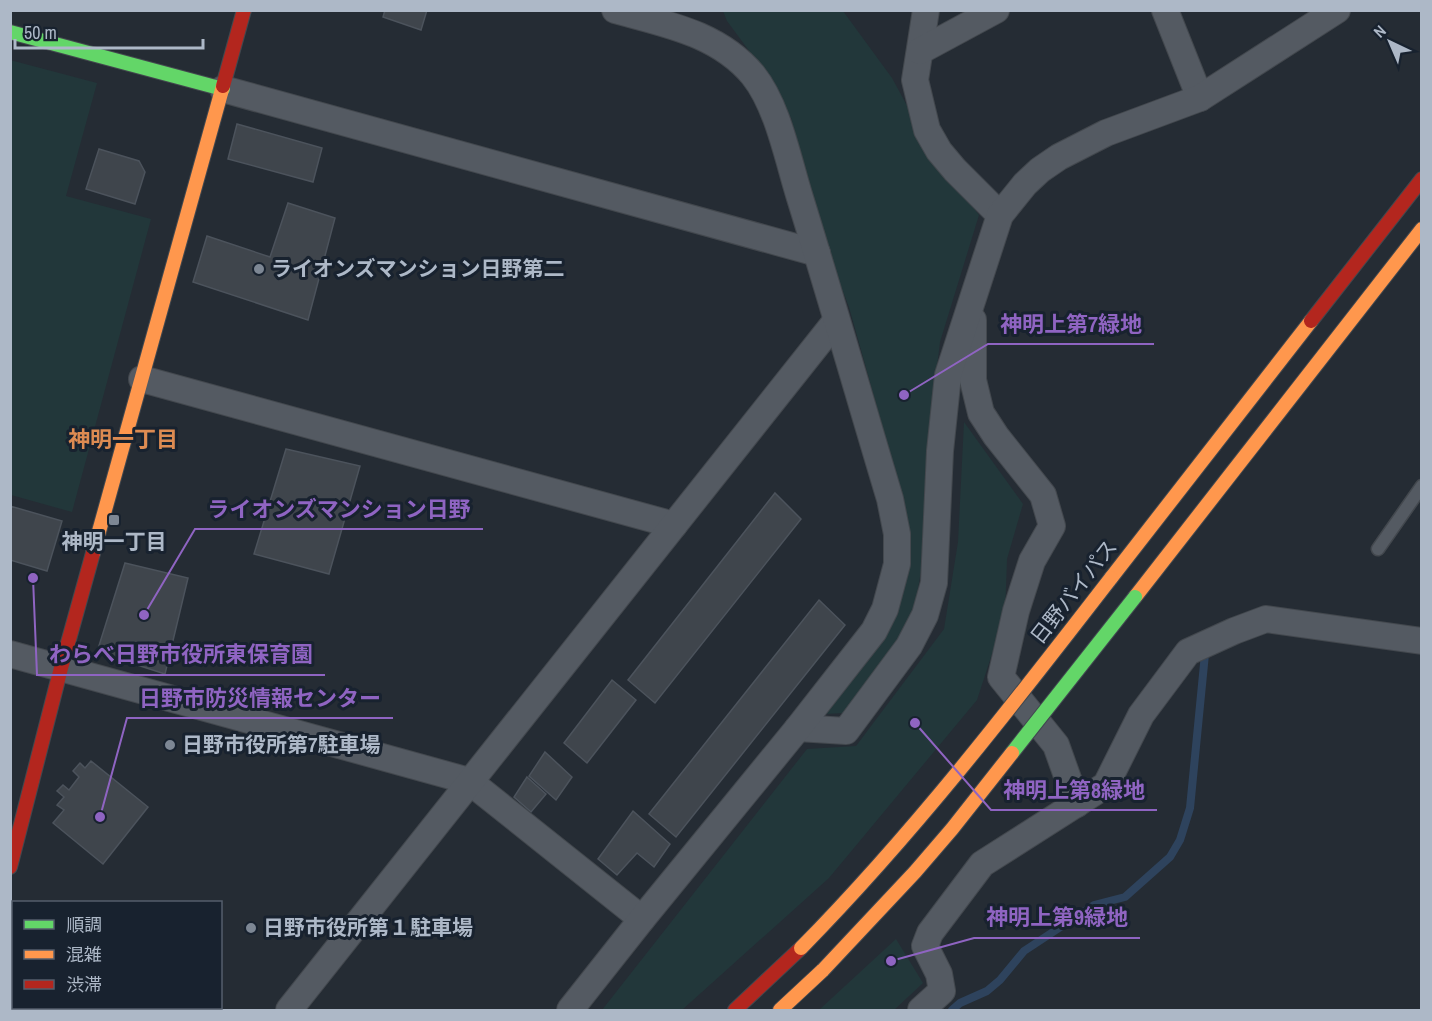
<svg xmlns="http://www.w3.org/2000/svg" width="1432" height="1021" font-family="'Archivo Narrow','Noto Sans JP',sans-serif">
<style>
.green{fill:#22373a}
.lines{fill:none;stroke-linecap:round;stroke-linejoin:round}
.stream{stroke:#2e435d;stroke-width:8}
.building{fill:#3f454c;stroke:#4c535c;stroke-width:1.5}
.lane-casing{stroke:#43484e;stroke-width:15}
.street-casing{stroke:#43484e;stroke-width:28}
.fast-casing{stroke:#43484e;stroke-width:16}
.slow-casing{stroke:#43484e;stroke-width:16}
.jam-casing{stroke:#43484e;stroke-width:16}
.lane{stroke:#545a62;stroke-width:12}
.street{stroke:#545a62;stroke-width:26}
.fast{stroke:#63d668;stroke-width:14}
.slow{stroke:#ff974d;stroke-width:14}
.jam{stroke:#b3261e;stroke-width:14}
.fast-bridge-casing{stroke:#414850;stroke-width:16;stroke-linecap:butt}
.slow-bridge-casing{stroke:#414850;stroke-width:16;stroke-linecap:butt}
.fast-bridge{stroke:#63d668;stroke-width:14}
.slow-bridge{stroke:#ff974d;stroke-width:14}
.poi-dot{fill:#7d8794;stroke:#18222f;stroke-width:2}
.labels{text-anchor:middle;stroke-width:6;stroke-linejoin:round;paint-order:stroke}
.poi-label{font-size:21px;font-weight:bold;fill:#adb8c7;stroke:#18222f;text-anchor:start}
.street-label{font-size:21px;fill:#adb8c7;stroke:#18222f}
.neighbourhood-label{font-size:22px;font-weight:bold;fill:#dd8b52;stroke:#18222f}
.leader{fill:none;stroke:#8f64c2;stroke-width:2}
.callout-dot{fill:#8f64c2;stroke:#18222f;stroke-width:2}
.callout-label{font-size:22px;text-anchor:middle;font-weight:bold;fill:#8f64c2;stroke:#18222f;stroke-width:6;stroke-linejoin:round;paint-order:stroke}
</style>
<rect width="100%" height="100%" fill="#252c34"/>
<g class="green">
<path d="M723,11H843L892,78L936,159L979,215L940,342L927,449L921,571L913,618L844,713L824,714L898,614L904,559V504L849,307L828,253L791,118L767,75L727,21Z"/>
<path d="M10,60L97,83L66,196L151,219L72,512L11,495Z"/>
<path d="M964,422L1023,504L1007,559L1005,614L977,700L829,878L682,1010H602L807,749L856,746L944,629L958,542Z"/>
<path d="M896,939L923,983L894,1010H819Z"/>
</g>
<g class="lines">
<path class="stream" d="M952,1010L960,1003L987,991L1000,980L1024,951L1094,905L1125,897L1170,857L1180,840L1190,808L1205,654L1209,652"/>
</g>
<g class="building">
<path d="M385,10H427L421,30L383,17Z"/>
<path d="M237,124L322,148L313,182L228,159Z"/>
<path d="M99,149L139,161L145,172L135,204L86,189Z"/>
<path d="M288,203L335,218L308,320L193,282L207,236L270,257Z"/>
<path d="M286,449L360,466L329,574L254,554Z"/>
<path d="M775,493L801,519L655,703L628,680Z"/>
<path d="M10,506L62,521L47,571L10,560Z"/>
<path d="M125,563L188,578L165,674L97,652Z"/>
<path d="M819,600L845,625L676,837L649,814Z"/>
<path d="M612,680L636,700L587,763L564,743Z"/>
<path d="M545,752L572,777L556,800L529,776Z"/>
<path d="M91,761L148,807L103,864L53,823L64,810L57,805L64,797L57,791L63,785L69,790L79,777L73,771L80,763L85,768Z"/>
<path d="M527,777L546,794L531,812L514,797Z"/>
<path d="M633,811L670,844L654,867L637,853L617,875L598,859Z"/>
</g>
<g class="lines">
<defs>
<path id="lane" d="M1378,549L1422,486"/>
<g id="street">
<path d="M926,10L915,80L927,130L939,151L955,170L1000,215"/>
<path d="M1165,10L1200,98"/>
<path d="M920,51L996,10"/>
<path d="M223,89L817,253"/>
<path d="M973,320V380L981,413L996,436L1043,495L1052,526L1032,561L1016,611L1001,677L1056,745L1077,804"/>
<path d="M142,379L674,525"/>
<path d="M10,654L469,781L642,919"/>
<path d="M798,728L846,731L909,646L925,615L934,583L940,451L948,375L1000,215L1025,184L1040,170L1059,157L1106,133L1200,98L1337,10"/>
<path d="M289,1010L836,321"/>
<path d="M570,1010L642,919L798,728L874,631L885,609L897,564V534L890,499C860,399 831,298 800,198C788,160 778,106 753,75C718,33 665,24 615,10"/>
<path d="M921,1010L942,991L939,974L925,946L930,933L982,864L1106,785L1141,715L1188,652L1234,631L1266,619L1422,641"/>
</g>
<path id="fast" d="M10,32L223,89"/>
<g id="slow">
<path d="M93,553L223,86"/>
<path d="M1111,578L1311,321"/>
<path d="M1135,597L1422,229"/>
<path d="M780,1010L823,970"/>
</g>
<g id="jam">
<path d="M223,86L244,10"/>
<path d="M1311,321L1422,179"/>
<path d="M10,867L61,668L93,553"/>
<path d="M735,1010L801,948"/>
</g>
</defs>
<use href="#lane" class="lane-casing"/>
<use href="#street" class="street-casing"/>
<use href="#fast" class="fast-casing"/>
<use href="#slow" class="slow-casing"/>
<use href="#jam" class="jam-casing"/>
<use href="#lane" class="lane"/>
<use href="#street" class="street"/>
<use href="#fast" class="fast"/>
<use href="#slow" class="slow"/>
<use href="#jam" class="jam"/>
<defs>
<path id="fast-bridge" d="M1012,753L1135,597"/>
<g id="slow-bridge">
<path d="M801,948C914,833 1012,706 1111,578"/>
<path d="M823,970L915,872L952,829L1012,753"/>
</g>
</defs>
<use href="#fast-bridge" class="fast-bridge-casing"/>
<use href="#slow-bridge" class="slow-bridge-casing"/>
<use href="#fast-bridge" class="fast-bridge"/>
<use href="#slow-bridge" class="slow-bridge"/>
</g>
<g class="poi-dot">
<circle cx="259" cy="269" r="6"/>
<rect x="108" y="514" width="12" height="12" rx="3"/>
<circle cx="170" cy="745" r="6"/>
<circle cx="251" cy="928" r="6"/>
</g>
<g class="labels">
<g class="poi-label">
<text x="271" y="276">ライオンズマンション日野第二</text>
<text x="114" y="549" text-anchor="middle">神明一丁目</text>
<text x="182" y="752">日野市役所第7駐車場</text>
<text x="263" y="935">日野市役所第１駐車場</text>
</g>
<g class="street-label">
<text transform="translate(1074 592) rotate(-52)" y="7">日野バイパス</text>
</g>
<g class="neighbourhood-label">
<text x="123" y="447">神明一丁目</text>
</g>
</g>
<path class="leader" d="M904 395L988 344H1154M144 615L195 529H483M33 578L37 675H325M100 817L127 718H393M915 723L991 810H1157M891 961L974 938H1140"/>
<g class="callout-dot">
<circle cx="904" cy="395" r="6"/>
<circle cx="144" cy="615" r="6"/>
<circle cx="33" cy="578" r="6"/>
<circle cx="100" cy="817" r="6"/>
<circle cx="915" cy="723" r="6"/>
<circle cx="891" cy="961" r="6"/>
</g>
<g class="callout-label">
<text x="1071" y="332">神明上第7緑地</text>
<text x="339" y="517">ライオンズマンション日野</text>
<text x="181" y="662">わらべ日野市役所東保育園</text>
<text x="260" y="706">日野市防災情報センター</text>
<text x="1074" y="798">神明上第8緑地</text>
<text x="1057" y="925">神明上第9緑地</text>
</g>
<rect width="1432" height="1021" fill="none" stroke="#adb8c7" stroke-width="24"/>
<rect x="12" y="901" width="210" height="108" fill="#18222f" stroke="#545e6c" stroke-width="1.5"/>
<rect x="24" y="920" width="30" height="9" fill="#63d668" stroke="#545e6c" stroke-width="1.5"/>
<text x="66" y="931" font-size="18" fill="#adb8c7">順調</text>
<rect x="24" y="950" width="30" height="9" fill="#ff974d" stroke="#545e6c" stroke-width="1.5"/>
<text x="66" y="961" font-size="18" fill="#adb8c7">混雑</text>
<rect x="24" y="980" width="30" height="9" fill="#b3261e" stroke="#545e6c" stroke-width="1.5"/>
<text x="66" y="991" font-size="18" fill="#adb8c7">渋滞</text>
<g transform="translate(1390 42) rotate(316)" stroke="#18222f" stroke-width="4.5" paint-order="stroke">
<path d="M0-4.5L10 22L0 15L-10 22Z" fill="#adb8c7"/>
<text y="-9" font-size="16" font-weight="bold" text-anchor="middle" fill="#adb8c7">N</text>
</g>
<path d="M15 39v9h188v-9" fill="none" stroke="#adb8c7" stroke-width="3"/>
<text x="24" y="39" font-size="18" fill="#adb8c7" stroke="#18222f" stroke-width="4.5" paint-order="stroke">50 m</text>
</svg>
